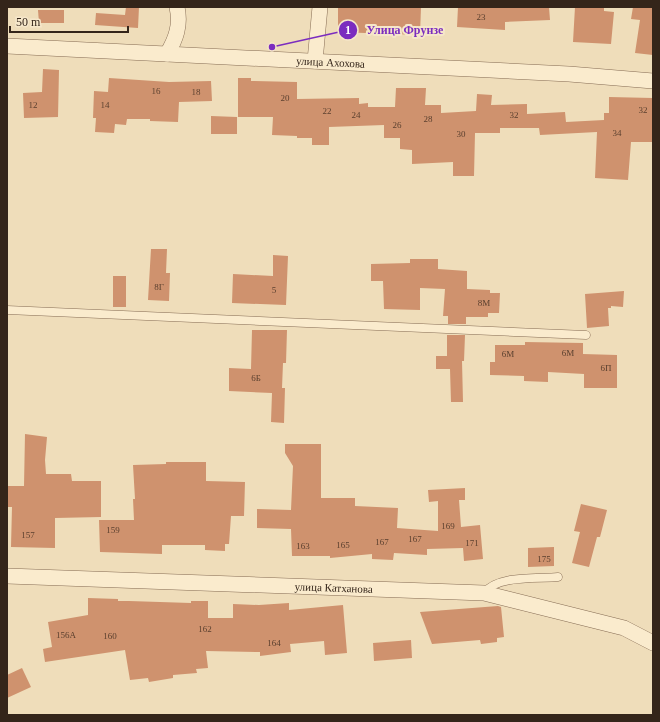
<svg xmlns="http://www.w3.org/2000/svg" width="660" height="722" font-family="'Times New Roman',serif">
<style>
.building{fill:#cf926e}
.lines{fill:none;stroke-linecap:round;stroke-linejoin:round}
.service-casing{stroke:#866c54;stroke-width:9}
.minor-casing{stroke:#866c54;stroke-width:16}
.service{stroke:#faebcd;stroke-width:8}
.minor{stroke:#faebcd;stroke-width:15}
.labels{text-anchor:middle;stroke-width:4;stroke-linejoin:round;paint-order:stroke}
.number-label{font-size:9px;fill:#5b402f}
.street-label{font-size:11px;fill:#34251a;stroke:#f6e7ca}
.leader{fill:none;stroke:#7b2cbf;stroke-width:1.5}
.callout-dot{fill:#7b2cbf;stroke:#f6e7ca;stroke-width:1.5}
.mark-label{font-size:12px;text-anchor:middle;font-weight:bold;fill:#fff}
.callout-label{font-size:12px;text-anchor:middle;font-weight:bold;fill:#7b2cbf;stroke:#f6e7ca;stroke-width:4;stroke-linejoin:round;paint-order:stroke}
</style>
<rect width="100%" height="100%" fill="#efddba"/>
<g class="building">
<path d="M126,7H139L138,28L95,25L96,13L125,15Z"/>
<path d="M338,7H421L420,35L338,32Z"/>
<path d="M458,7H549L550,20L505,22V30L457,27Z"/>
<path d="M575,7H604V11L614,12L611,44L573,42Z"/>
<path d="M633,7H653V55L635,53L640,20L631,19Z"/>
<path d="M38,10H64V23H39Z"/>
<path d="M43,69L59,70L58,117L24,118L23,93L42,92Z"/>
<path d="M109,78L169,82L211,81L212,101L179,102L178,122L150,121V119H127L126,125L115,124L114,133L95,132L96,118H93L94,91L108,92Z"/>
<path d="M238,78H251V81L297,82V99L359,98V104L368,103V107H395L396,88H426L425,105H441V113L476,111L477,94L492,95L491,105L527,104V114L565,112L566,122L604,120V113H609V97L653,98V142H631L628,180L595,178L597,132L540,135L539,128H500V133H475L474,176H453V162L412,164V150L400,149V138H384V125L329,127V145H312V138H297V136L272,135L273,117H238Z"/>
<path d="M211,116L237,117V134H211Z"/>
<path d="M151,249H167L166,273H170L169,301L148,300Z"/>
<path d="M273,255L288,256L286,305L232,303L233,274L273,276Z"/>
<path d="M410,259H438V269L467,271V289L490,290V293H500L499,313H488V317H466V324H448V316H443L445,289L420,288V310L384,309L383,281H371V264L410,263Z"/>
<rect x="113" y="276" width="13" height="31"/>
<path d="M624,291L623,307L611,306V308H608L609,326L587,328L585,294Z"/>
<path d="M252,330H287L286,363H283L282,388H285L284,423L271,422L272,393L229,391V368L251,369Z"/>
<path d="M447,335H465L464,361H462L463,402H451L450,369H436V356H447Z"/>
<path d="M525,342L583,343V354L617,355V388H584V374L548,372V382L524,381V376L490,375V362H495V345H525Z"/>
<path d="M25,434L47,437L45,460L46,474H71L72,481H101V517L55,518V548L11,547L12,507H7V486H24Z"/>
<path d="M285,444H321V498H355V506L398,508L397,528L438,531V501L429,502L428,490L465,488V500H459L461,527L480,525L483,559L464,561L463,548L427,549V555L394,553L393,560L372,559V554L330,558V556H292L291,529L257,528V509L291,510L293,466L285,453Z"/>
<path d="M166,462H206V481L245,482L244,516H231L229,544H225V551L205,550V545H162V554L100,552L99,520H134L133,499H135L133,465L166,464Z"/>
<path d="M581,504L607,510L600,537H597L589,567L572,563L580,532L574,531Z"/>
<path d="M554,547V566L528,567V548Z"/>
<path d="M88,598L118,599V601H129L191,603V601H208V618H233V604L259,605L289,603V610L343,605L347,653L325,655L324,641L290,644L291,652L260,656V652L206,651L208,668L196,669L197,673L173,675V678L149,682L148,678L130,680L125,650L45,662L43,649L52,647L48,622L88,615Z"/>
<path d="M498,606L501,607L504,637L497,638V642L481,644L480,640L432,644L420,612Z"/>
<path d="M411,640L412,658L374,661L373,643Z"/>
<path d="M22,668L31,687L7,698V675Z"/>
</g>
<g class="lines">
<defs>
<g id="service">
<path d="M7,310L586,335"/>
<path d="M484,593C497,575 536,579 558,577"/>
</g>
<g id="minor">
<path id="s1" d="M7,46L569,74L653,81"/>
<path d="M167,54C176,39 181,25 177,7"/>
<path d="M315,61L320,7"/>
<path id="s2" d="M7,576L484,593L624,628L653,643"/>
</g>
</defs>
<use href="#service" class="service-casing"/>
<use href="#minor" class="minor-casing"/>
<use href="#service" class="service"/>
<use href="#minor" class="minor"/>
</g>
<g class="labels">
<g class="number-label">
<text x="481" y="20">23</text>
<text x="156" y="94">16</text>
<text x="196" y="95">18</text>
<text x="285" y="101">20</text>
<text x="33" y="108">12</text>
<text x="105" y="108">14</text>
<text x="643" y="113">32</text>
<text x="327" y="114">22</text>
<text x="356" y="118">24</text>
<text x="514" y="118">32</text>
<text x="428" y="122">28</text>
<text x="397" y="128">26</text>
<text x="617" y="136">34</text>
<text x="461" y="137">30</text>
<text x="159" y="290">8Г</text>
<text x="274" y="293">5</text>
<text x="484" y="306">8М</text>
<text x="568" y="356">6М</text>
<text x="508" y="357">6М</text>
<text x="606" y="371">6П</text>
<text x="256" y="381">6Б</text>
<text x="448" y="529">169</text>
<text x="113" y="533">159</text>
<text x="28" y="538">157</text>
<text x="415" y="542">167</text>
<text x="382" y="545">167</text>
<text x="472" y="546">171</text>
<text x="343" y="548">165</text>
<text x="303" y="549">163</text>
<text x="544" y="562">175</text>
<text x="205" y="632">162</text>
<text x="66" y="638">156А</text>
<text x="110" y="639">160</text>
<text x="274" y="646">164</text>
</g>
<g class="street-label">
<text dy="4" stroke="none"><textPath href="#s1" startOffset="324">улица Ахохова</textPath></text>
<text dy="4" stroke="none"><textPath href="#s2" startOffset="327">улица Катханова</textPath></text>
</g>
</g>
<path class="leader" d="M272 47L348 30"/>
<g class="callout-dot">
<circle cx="272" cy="47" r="4"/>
<circle cx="348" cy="30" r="10"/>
</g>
<g class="mark-label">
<text x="348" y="34">1</text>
</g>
<g class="callout-label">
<text x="405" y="34">Улица Фрунзе</text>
</g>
<rect width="660" height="722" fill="none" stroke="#34251a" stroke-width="16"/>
<path d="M10 26v6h118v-6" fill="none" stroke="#34251a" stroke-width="2"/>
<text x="16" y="26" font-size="12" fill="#34251a" stroke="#f6e7ca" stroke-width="3" paint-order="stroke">50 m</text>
</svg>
